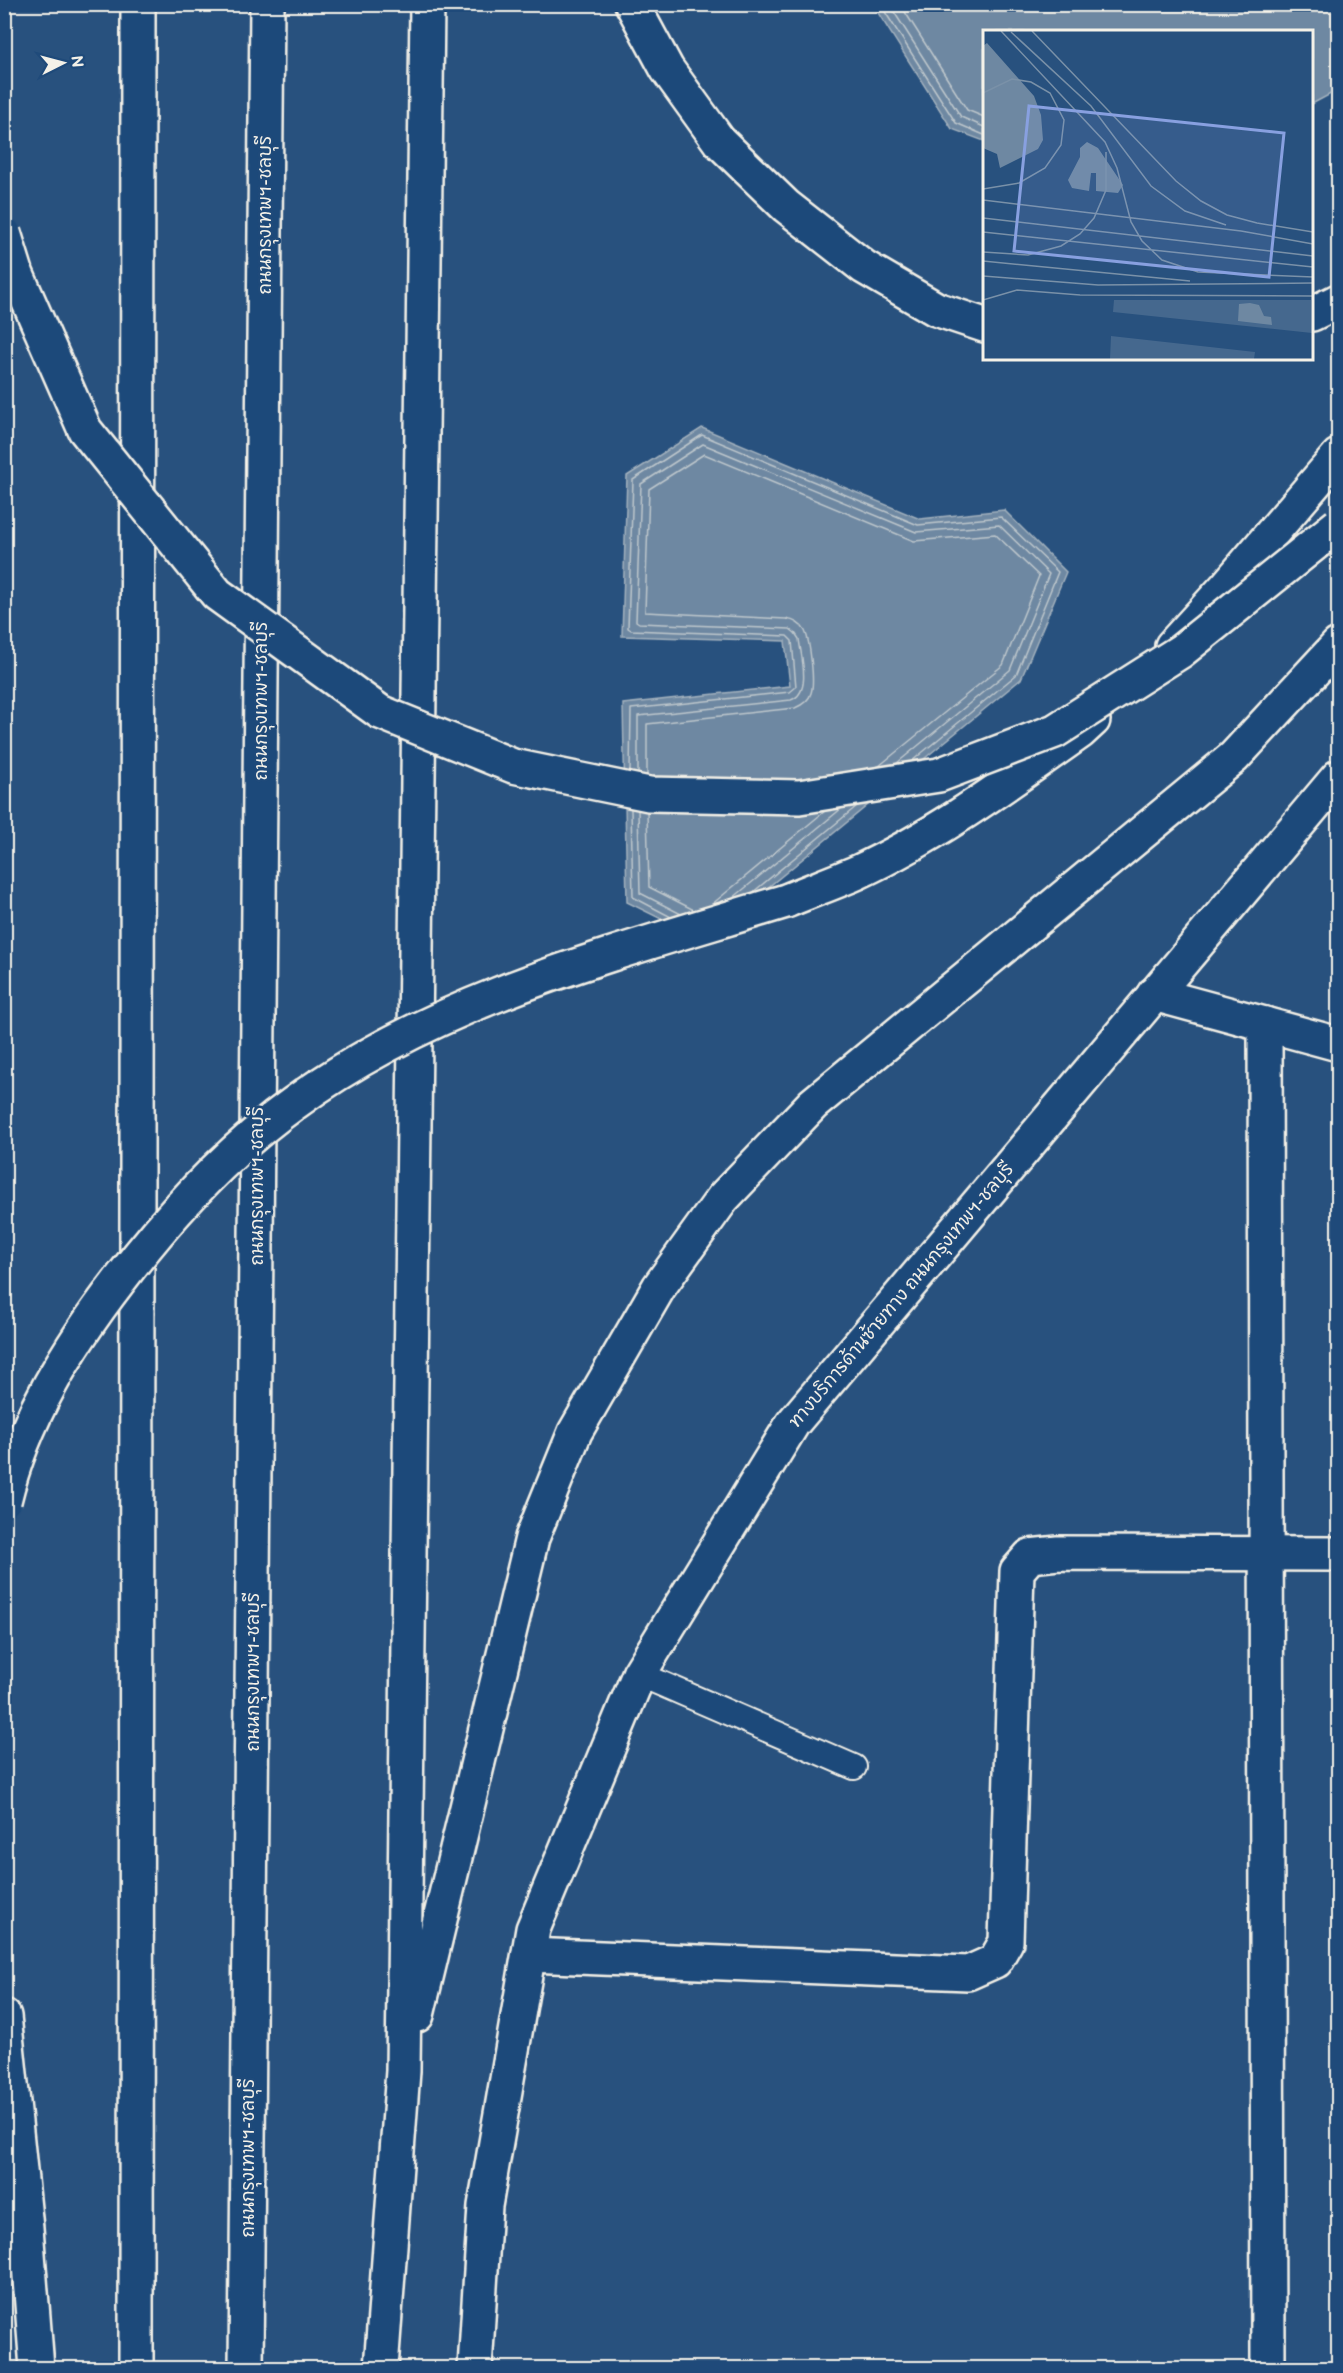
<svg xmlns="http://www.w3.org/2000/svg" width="1343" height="2373" font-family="'Balsamiq Sans','Playpen Sans Thai',sans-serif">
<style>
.water{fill:#6e88a2;stroke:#a4b2be;stroke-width:1.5}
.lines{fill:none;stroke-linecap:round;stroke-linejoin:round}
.shore{stroke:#bec7cc;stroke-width:1.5}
.lane-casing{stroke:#f4f1e8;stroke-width:28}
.street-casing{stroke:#f4f1e8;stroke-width:38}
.secondary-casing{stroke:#f4f1e8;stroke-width:38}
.highway-casing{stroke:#f4f1e8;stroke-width:38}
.lane{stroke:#1f4a7a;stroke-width:24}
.street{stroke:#1f4a7a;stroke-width:33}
.secondary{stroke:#1f4a7a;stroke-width:33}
.highway{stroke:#1f4a7a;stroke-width:33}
.highway-bridge-casing{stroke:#f4f1e8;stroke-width:38;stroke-linecap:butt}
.highway-bridge{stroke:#1f4a7a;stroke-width:33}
.labels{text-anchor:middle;stroke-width:5;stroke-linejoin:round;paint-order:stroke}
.street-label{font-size:18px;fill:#f4f1e8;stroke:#1f4a7a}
.inset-road{fill:none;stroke:#7a91a8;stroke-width:1.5}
.view{fill:#88a0e0;fill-opacity:0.15;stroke:#88a0e0;stroke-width:3}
.inset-edge{fill:none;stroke:#f4f1e8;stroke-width:3}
</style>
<rect width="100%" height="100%" fill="#28517e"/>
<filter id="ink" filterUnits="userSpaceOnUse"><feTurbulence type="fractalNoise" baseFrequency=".0167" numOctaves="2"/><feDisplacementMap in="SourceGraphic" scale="12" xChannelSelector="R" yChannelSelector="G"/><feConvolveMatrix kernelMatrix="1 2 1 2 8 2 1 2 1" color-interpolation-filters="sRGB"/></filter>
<g filter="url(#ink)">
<g class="water">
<path d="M873,5H1338V90L1312,104V32H984V141L952,129Z"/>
<path d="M702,428L920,519L1004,510L1066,572L1021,679L704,940L627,902L623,704L790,686L785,641L622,636L627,476Z"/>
</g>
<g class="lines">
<g class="shore">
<path d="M880,4L956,123L984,135"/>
<path d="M889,4L961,117L984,127"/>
<path d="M900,4L967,110L984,117"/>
<path d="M630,772L631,709L790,692L796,687L792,641L787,636L631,630L628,628L633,480L702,435L918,525L1001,517L1058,572L1016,675L912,761"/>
<path d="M638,773V716L791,700C812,693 801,656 799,639L795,633L790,629L639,623L636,621L641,484L703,444L916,532L999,525L1049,574L1010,670L897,763"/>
<path d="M647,775V724L795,708C802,705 809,701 811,693C815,682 810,641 805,631C801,624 794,620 786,619L645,612L649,489L704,454L914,541L995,534L1039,576L1003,665L879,766"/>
<path d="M631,809L633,897L671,917"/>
<path d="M638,810L640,893L681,914"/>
<path d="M647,812L649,887L694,910"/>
<path d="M752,893L857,806"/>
<path d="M733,898L842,808"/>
<path d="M711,905L825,811"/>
</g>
<defs>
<path id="lane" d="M639,1674L854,1767"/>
<g id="street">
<path d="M1154,994L1338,1044"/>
<path d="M1265,1024L1268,2368"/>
<path d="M529,1955L968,1973L995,1961L1006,1942L1017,1571L1030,1556L1058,1553L1338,1554"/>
</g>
<path id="secondary" d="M475,2368L485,2206L533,1929L639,1674L793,1423L1338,777"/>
<g id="highway">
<path d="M632,4L667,69L719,141L786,206L864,267L936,309L984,325"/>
<path d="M1312,314L1338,301"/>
<path d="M1172,646L1225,588L1338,456"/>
<path d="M786,901C810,891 835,882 858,872C938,835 1009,782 1080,732L1093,720"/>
<path d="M417,2015L532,1538L575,1432L659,1287L723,1198L813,1104L1234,757L1338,645"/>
<path d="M4,2016L26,2228L37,2368"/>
<path d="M136,2368L138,4"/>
<path d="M246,2368L267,4"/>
<path d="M381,2368L403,2071L427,4"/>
</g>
</defs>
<use href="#lane" class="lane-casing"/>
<use href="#street" class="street-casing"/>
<use href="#secondary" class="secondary-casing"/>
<use href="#highway" class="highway-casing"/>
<use href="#lane" class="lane"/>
<use href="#street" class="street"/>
<use href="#secondary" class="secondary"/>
<use href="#highway" class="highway"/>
<defs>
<g id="highway-bridge">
<path d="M4,233L17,275L85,430L217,594L380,712L513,766L649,794L799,797L939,775L1055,731L1181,651L1338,525"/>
<path d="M4,1501C23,1420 69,1346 119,1281C169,1215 225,1153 293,1104C438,997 617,953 786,901"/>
</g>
</defs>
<use href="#highway-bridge" class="highway-bridge-casing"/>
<use href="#highway-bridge" class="highway-bridge"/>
</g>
</g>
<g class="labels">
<g class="street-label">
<text transform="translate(265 215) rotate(-90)" y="6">ถนนกรุงเทพฯ-ชลบุรี</text>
<text transform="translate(261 701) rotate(-90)" y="6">ถนนกรุงเทพฯ-ชลบุรี</text>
<text transform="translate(257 1186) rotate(-90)" y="6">ถนนกรุงเทพฯ-ชลบุรี</text>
<text transform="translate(901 1295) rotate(-50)" y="6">ทางบริการด้านซ้ายทาง ถนนกรุงเทพฯ-ชลบุรี</text>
<text transform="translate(253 1672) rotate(-90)" y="6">ถนนกรุงเทพฯ-ชลบุรี</text>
<text transform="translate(248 2158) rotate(-90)" y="6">ถนนกรุงเทพฯ-ชลบุรี</text>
</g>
</g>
<g transform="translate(983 30)">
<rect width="330" height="330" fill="#28517e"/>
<path d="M131,270H328L329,303L130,282ZM128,306L272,322L271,329H127Z" fill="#45688e"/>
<path d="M4,13L51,66L58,85L60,110L55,119L17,138L14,124L0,118V16ZM104,112L115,118L140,155L135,163L113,161V143H108L106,161L89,158L85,150L97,127V118ZM267,273L276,275L281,286L288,287L289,295L255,291L256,274Z" fill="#6e88a2"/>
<path class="inset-road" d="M18,1L122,112L134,138L148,192L159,211L179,230L215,242L330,247M49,1L193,151L218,171L244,185L274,193L330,202M28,2L108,76L168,156L202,181L243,195M0,63L29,49L48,52L67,63L81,90L78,115L62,138L36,153L0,159M0,170L258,201L330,214M0,188L330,226M0,202L330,237M0,222L45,225L78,216L97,204L111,188L123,160V122M0,231L207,251M0,246L115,255L330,253M0,270L34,260L97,265L330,266"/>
<path class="view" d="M46,76L301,103L286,247L31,221Z"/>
<rect width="330" height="330" class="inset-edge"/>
</g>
<rect width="1343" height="2373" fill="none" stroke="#1f4a7a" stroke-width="24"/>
<rect x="12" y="12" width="1319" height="2349" fill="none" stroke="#f4f1e8" stroke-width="2" filter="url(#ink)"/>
<g transform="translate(63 63) rotate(84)" stroke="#1f4a7a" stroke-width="4.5" paint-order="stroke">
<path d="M0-4.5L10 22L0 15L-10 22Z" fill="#f4f1e8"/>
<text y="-9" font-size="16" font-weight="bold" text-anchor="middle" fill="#f4f1e8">N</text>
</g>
</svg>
